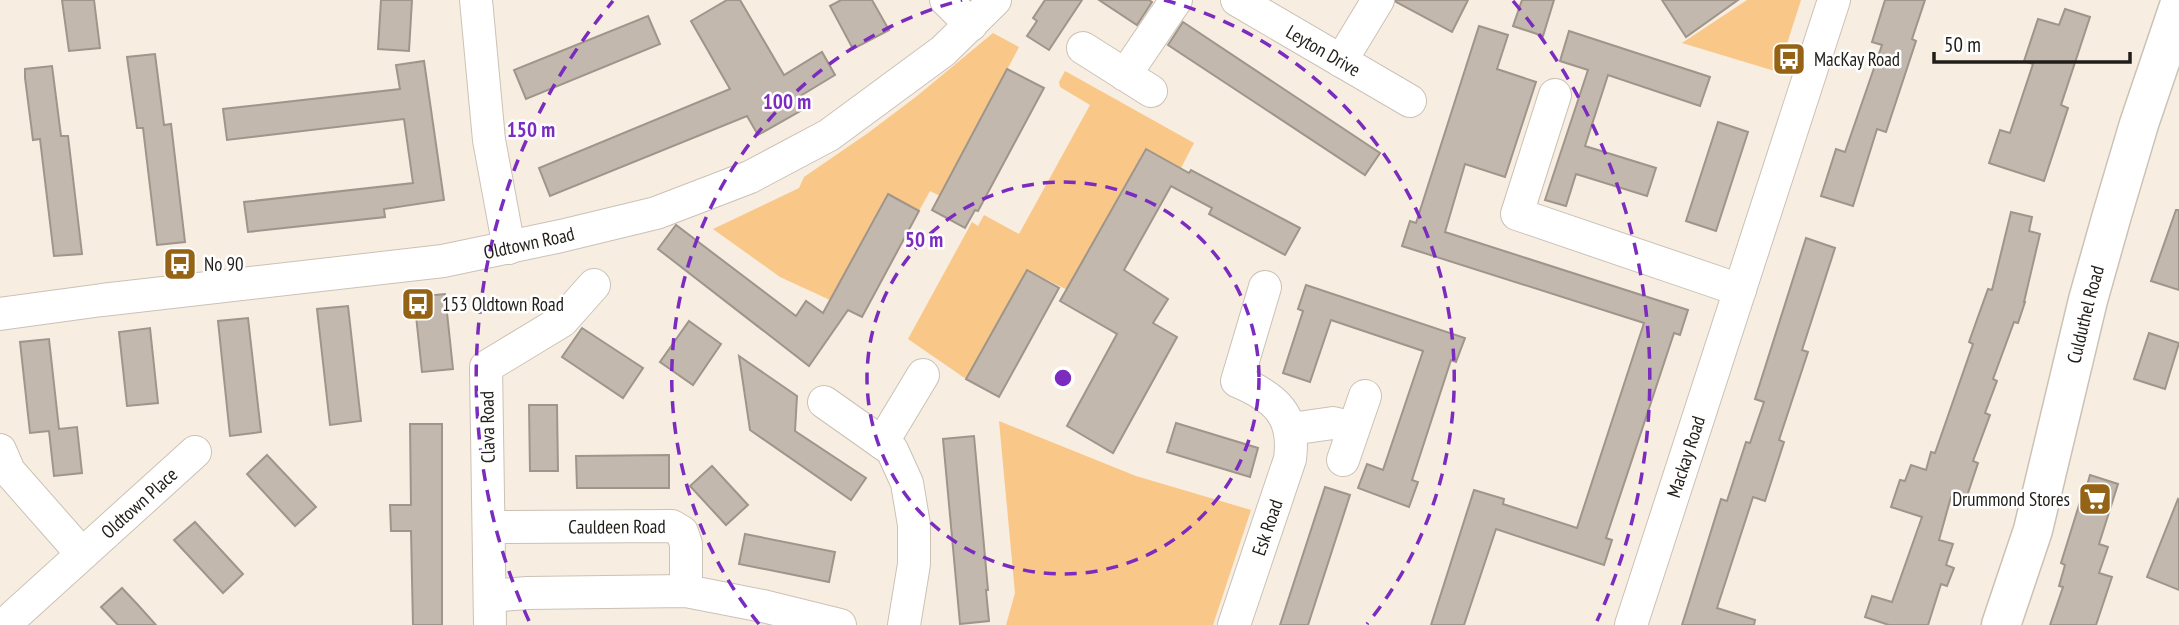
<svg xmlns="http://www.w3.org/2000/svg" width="2179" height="625" font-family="'PT Sans Narrow',sans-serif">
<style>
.green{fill:#f9c787}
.building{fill:#c2b8ad;stroke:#9f958a;stroke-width:2}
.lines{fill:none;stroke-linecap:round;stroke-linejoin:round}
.minor-casing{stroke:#cbc1b5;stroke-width:34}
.major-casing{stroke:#cbc1b5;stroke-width:41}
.minor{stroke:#fff;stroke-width:32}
.major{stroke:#fff;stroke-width:38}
.ring{fill:none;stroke:#7b2cbf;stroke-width:3.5;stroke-dasharray:12 9}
.labels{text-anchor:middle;stroke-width:5;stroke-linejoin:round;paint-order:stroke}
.street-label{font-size:19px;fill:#211e19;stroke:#fff}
.poi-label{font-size:19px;fill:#211e19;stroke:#fff;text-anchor:start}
.centre{fill:#7b2cbf;stroke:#fff;stroke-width:3.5}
.ring-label{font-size:21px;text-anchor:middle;font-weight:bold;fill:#7b2cbf;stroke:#fff;stroke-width:5;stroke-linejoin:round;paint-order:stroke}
</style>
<rect width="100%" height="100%" fill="#f8ede1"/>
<g class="green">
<path d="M1747,0H1801L1778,72L1682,43Z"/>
<path d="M993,33L1019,47L940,196L930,191L919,211L887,194L830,300L780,277L713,229L799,188L804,177L868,133L917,96Z"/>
<path d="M1065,71L1194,143L1181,168L1145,149L1083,261L1102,307L1027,270L966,379L908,339L972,222L978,226L984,215L1019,234L1090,105L1060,87L1059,82Z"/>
<path d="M999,421L1136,476L1251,510L1213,625H1006L1015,593Z"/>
</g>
<g class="building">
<path d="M62,0H94L100,48L69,51Z"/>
<path d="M381,0H412L409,51L378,49Z"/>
<path d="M727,0H740L784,75L822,52L835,75L797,98L804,109L758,135L747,116L550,196L539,168L730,89L691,21Z"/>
<path d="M841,0H872L889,30L853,49L830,6Z"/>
<path d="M1045,0H1082L1049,50L1027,36L1037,21L1033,18Z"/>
<path d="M1099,0H1149L1152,2L1137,25Z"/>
<path d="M1396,0H1468L1452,32L1396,2Z"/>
<path d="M1522,0H1554L1543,36L1513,26Z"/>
<path d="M1662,0H1738L1686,37Z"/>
<path d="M1885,0H1925L1912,39L1916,41L1886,132L1877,129L1853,206L1821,196L1836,149L1845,152L1882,45L1872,42Z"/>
<path d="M2065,9L2090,17L2061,105L2068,108L2044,181L1989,163L2000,130L2010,133L2033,64L2024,61L2038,19L2059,25Z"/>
<path d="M648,16L660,44L526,99L514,70Z"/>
<path d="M1183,22L1380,153L1365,175L1168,45Z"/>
<path d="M1479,26L1508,35L1497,69L1536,82L1505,177L1465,164L1445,232L1688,310L1680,335L1674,333L1606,538L1612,540L1604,565L1496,529L1464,625H1431L1474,490L1504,499L1503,504L1577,528L1644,323L1402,246L1410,221L1416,223Z"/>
<path d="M1569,31L1710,77L1700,106L1608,75L1585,146L1656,168L1647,196L1576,174L1566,206L1545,200L1588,70L1560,61Z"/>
<path d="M155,54L164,125L171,124L185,242L157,245L143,128H137L127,57Z"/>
<path d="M424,61L444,200L384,209L385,217L248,232L244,202L413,183L404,119L227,140L223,109L400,89L396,65Z"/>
<path d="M52,66L61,136H68L82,254L54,256L40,139L33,140L25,78V69Z"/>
<path d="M1007,69L1044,88L978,211L975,210L965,228L932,210Z"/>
<path d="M1718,122L1748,132L1716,231L1686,221Z"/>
<path d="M1146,149L1189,173L1191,170L1300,228L1285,255L1209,214L1212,208L1171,186L1124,270L1168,299L1153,323L1177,337L1113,453L1067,426L1117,334L1060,301Z"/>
<path d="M888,194L919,211L862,317L848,310L809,366L658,249L676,225L796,316L806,301L823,313Z"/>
<path d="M2176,210H2179V290L2151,281Z"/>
<path d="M2011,212L2032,217L2029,231L2040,234L2024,302H2025L2018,323L2014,322L1993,379L1997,381L1985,413L1990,415L1973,461L1978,463L1965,502L1951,497L1939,540L1953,544L1946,565L1954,568L1947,586L1941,584L1928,625H1889L1865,617L1872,596L1892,602L1922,517L1891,507L1900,480L1905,481L1911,465L1926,470L1931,452L1935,453L1973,344L1969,342L1988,289L1992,290Z"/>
<path d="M1806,238L1835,248L1802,350L1808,352L1779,440L1784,442L1765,501L1753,497L1717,608L1755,620L1754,625H1682L1721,499L1727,501L1746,442L1750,443L1764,402L1755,399Z"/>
<path d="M1027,270L1059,288L999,397L966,379Z"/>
<path d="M1306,285L1465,338L1456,362L1451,360L1412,480L1418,482L1409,507L1358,488L1367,464L1383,470L1423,351L1331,320L1310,382L1283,373L1303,311L1298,309Z"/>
<path d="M445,294L453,369L422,372L414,297Z"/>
<path d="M348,306L361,421L330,425L317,309Z"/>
<path d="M248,318L261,432L230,436L218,321Z"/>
<path d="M689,321L721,344L693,385L660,362Z"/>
<path d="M150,328L158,403L127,406L119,332Z"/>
<path d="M582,328L643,368L623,398L562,357Z"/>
<path d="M2149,333L2179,343L2165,389L2134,379Z"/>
<path d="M49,339L59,429L77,427L82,473L54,476L49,431L30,433L20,342Z"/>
<path d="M739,356L797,396L795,431L866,478L851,500L750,430Z"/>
<path d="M529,405H557L558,471H530Z"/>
<path d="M1176,423L1258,448L1250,477L1167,452Z"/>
<path d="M410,424H442V625H413L411,531H391L390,505H411Z"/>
<path d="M974,436L988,590H986L989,621L960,624L943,439Z"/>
<path d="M267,455L316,507L295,526L247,474Z"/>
<path d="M669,455V488H577L576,456Z"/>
<path d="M712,466L748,505L726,525L690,486Z"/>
<path d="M2090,475L2118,484L2099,544L2108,547L2099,573L2112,577L2096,625H2050L2063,587L2059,586L2065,565L2061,563L2084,489H2086Z"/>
<path d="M1325,487L1350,495L1308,625H1280Z"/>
<path d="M2178,499L2179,500V590L2147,577Z"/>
<path d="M195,522L243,574L223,593L174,540Z"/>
<path d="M745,534L835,552L829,582L739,564Z"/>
<path d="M122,588L138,605L156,625H118L101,607Z"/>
</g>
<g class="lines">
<defs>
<g id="minor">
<path d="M476,0L489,140L509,248"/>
<path d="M946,0L971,25"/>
<path id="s1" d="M1237,0L1410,101"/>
<path d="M1083,48L1151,91"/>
<path d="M1341,61L1378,0"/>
<path d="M1125,75L1176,0"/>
<path d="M1555,95L1517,214L1740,290"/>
<path id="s2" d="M0,314L102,300L443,261L561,236L656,213L750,177L829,135L943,51L995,0"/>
<path d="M824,402L892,450L907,483L914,525V564L904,625"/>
<path d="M1291,429L1333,423L1353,428"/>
<path d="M882,443L923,375"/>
<path d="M0,450L9,471L82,554"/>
<path d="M1343,460L1365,396"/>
<path id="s3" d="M489,527L672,526L682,532L686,544V591"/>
<path d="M490,596L527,593L686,591L763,606L840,625"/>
<path id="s4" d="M4,625L195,452"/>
<path d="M490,625L486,367L562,321L594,285"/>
<path id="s5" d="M1234,625L1290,459C1296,415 1275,397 1237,381L1265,287"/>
<path id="s6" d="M1631,625L1834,0"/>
</g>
<g id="major">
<path id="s7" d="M2001,625L2033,530L2088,300L2112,215L2139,124L2179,6"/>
</g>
</defs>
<use href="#minor" class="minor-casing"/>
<use href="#major" class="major-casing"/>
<use href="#minor" class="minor"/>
<use href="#major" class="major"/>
</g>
<g class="ring">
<circle cx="1063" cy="378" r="196"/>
<path d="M759 624A391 391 0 0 1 962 0M1164 0A391 391 0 0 1 1367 624"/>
<path d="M529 621A587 587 0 0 1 613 1M1513 1A587 587 0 0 1 1597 621"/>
</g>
<defs>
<symbol id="bus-square" viewBox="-11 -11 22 22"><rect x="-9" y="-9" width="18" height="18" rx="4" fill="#956315" stroke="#fff"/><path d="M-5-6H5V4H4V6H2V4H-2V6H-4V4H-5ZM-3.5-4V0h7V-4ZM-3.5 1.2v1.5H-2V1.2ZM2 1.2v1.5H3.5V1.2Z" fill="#fff"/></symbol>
<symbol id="supermarket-square" viewBox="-11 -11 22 22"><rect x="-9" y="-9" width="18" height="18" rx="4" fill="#956315" stroke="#fff"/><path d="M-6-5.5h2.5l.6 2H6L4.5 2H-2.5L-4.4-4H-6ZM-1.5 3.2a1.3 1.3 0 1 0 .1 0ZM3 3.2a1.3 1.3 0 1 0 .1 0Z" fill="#fff"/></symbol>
</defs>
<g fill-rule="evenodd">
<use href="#bus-square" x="1770" y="40" width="38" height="38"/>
<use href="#bus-square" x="161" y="245" width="38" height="38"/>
<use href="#bus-square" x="399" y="285" width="38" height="38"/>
<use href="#supermarket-square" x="2076" y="480" width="38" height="38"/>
</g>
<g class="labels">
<g class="street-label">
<text dy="7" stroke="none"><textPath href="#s1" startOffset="100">Leyton Drive</textPath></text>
<text dy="7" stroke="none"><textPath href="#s2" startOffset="534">Oldtown Road</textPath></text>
<text dy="7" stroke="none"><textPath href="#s7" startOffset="322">Culduthel Road</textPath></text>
<text transform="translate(487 427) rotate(-91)" y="7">Clava Road</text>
<text dy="7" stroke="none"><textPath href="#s6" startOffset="177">Mackay Road</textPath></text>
<text dy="7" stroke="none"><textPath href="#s4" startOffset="182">Oldtown Place</textPath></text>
<text dy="7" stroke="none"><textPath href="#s3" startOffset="128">Cauldeen Road</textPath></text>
<text dy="7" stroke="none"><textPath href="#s5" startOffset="103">Esk Road</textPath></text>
</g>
<g class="poi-label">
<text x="1814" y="66">MacKay Road</text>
<text x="204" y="271">No 90</text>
<text x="442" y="311">153 Oldtown Road</text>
<text x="2070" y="506" text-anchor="end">Drummond Stores</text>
</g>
</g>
<circle cx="1063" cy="378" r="10" class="centre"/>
<g class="ring-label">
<text x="787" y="109">100 m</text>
<text x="531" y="137">150 m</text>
<text x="924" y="247">50 m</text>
</g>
<path d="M1934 52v10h196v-10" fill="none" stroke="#211e19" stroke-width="3.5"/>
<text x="1944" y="52" font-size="21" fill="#211e19" stroke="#ffffff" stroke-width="5" paint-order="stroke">50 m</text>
</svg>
